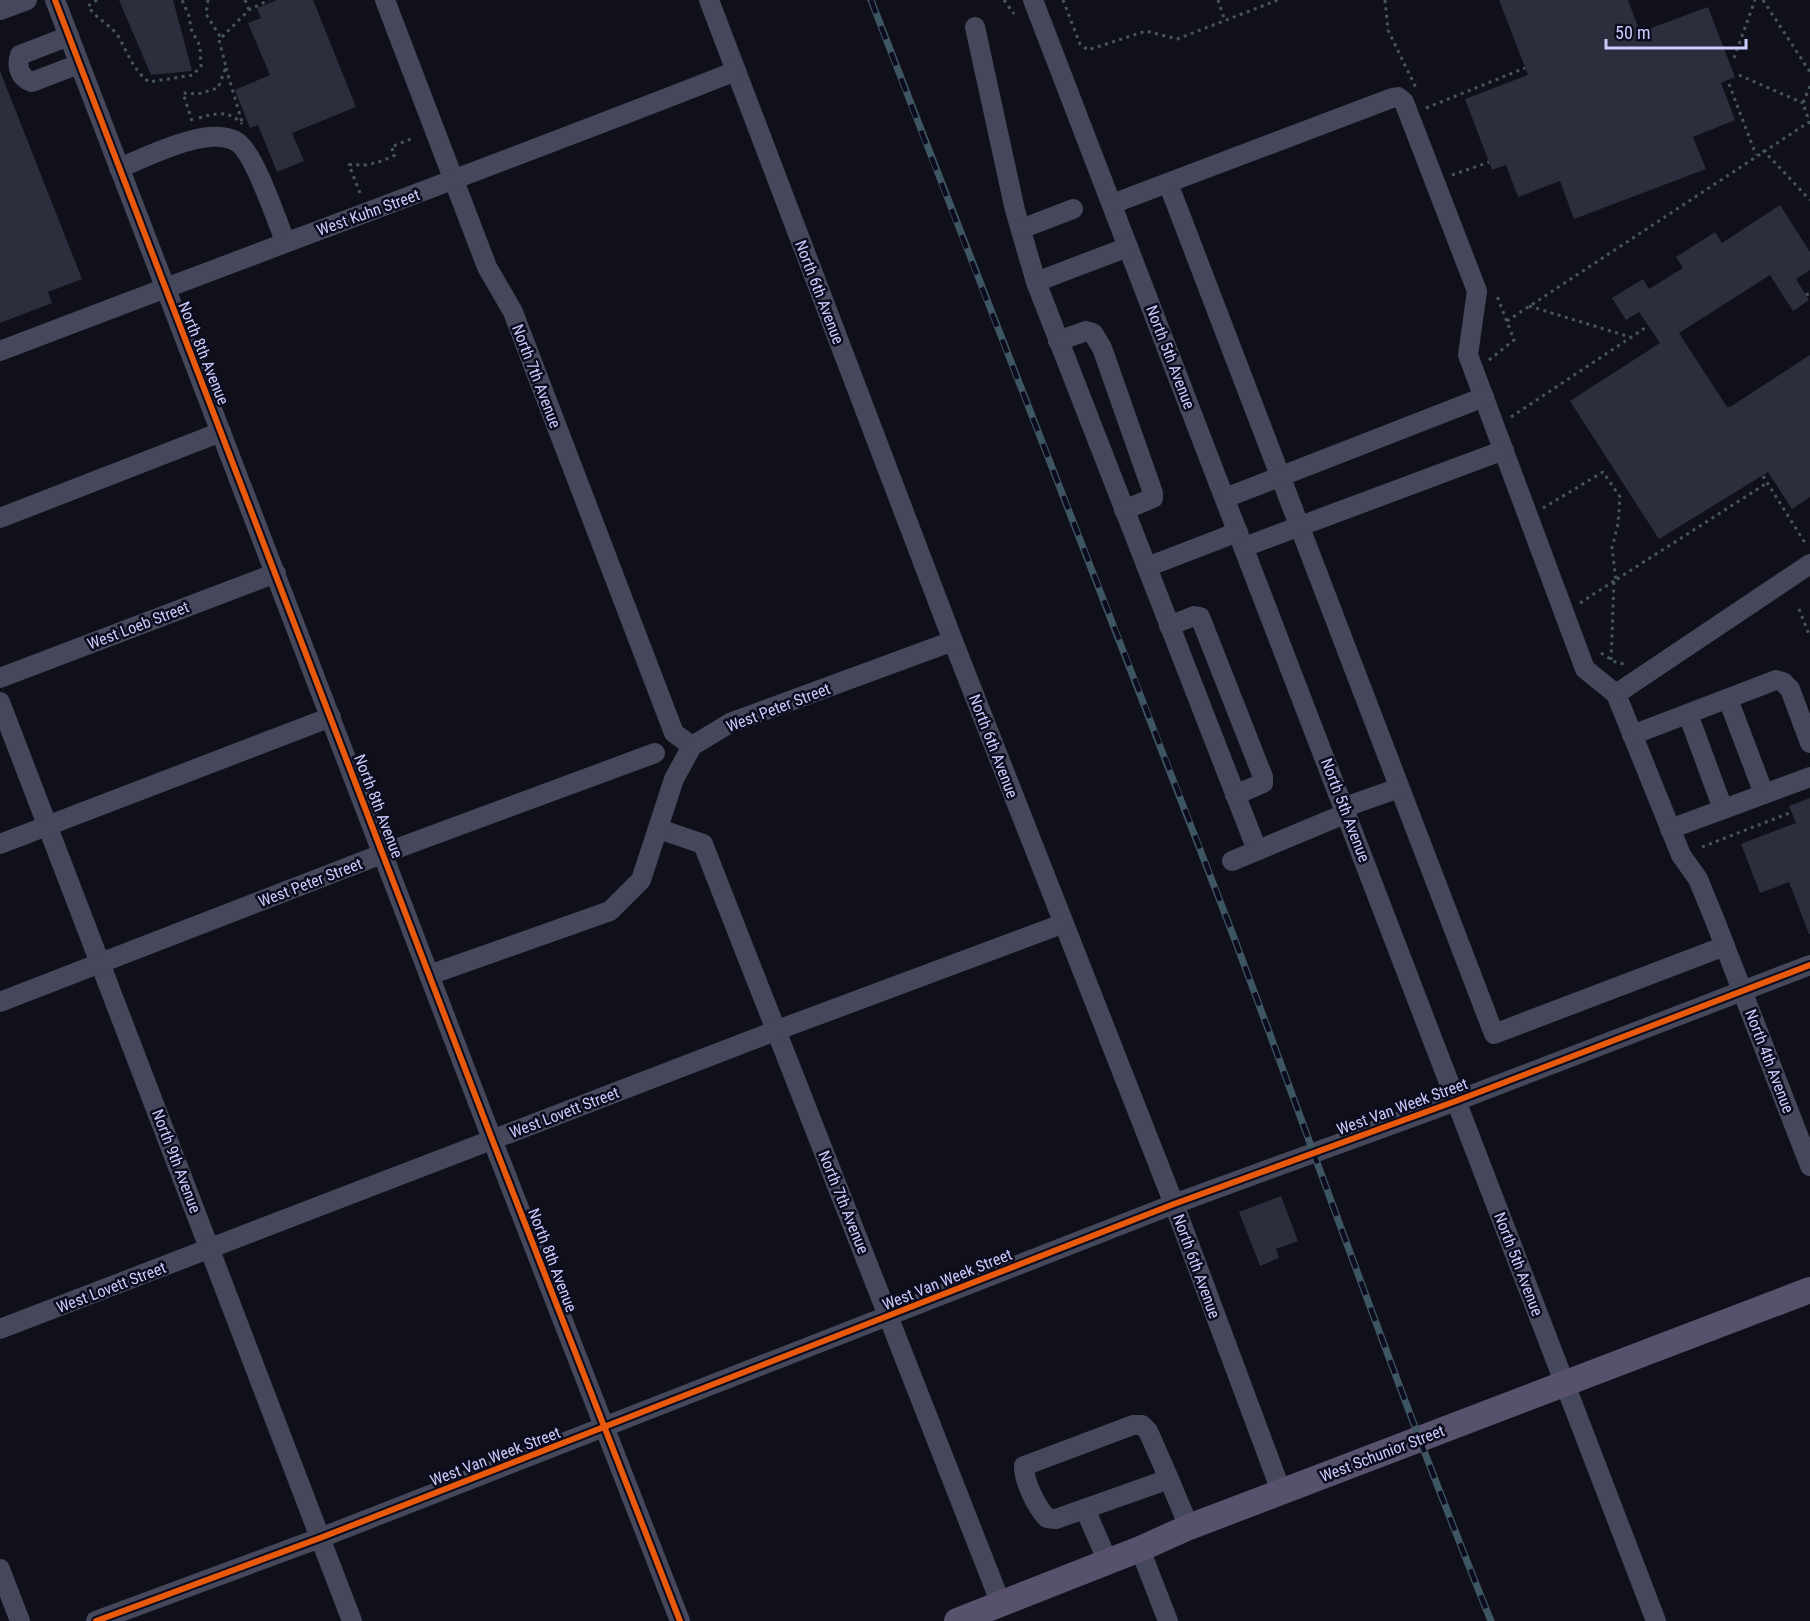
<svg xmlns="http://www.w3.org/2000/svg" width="1810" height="1621" font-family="'Roboto Condensed',sans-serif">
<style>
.building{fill:#2d2e3d}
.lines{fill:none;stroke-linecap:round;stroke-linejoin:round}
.path{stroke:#46565f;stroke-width:3;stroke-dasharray:3 4.5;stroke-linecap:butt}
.minor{stroke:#45475b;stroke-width:20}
.major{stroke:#57516d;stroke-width:26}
.rail-casing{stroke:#3d5661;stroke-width:7}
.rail{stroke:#0d0c1e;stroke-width:4.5;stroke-dasharray:14;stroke-linecap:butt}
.cycleway-casing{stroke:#0d0c1e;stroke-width:10}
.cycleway{stroke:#e8590c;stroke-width:6}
.labels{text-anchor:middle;stroke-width:5;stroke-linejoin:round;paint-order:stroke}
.street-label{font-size:16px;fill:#caccfe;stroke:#0d0c1e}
</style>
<rect width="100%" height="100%" fill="#10101a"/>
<g class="building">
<path d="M119,0H173L192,71L151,75Z"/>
<path d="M277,0H313L356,107L292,133L304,161L277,172L258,125L250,128L235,90L270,75L248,23L261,18L257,8Z"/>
<path d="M1499,0H1628L1640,32L1708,7L1735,77L1721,83L1735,120L1693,137L1706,169L1574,219L1560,181L1518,197L1506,165L1492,170L1465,99L1528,75Z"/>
<path d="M0,71L82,279L48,292L52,303L0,323Z"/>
<path d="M1780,205L1810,252V270L1796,279L1809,300L1793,311L1770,275L1679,333L1727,407H1730L1810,355V497L1792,509L1768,472L1659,539L1570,401L1660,343L1639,312L1626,320L1612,298L1643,279L1649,289L1683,268L1676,257L1715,232L1722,243Z"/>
<path d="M1810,798V934H1809L1789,882L1760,893L1741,844L1796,823L1789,806Z"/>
<path d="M1281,1196L1298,1241L1276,1249L1279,1258L1260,1266L1239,1212Z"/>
</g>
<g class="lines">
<g class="path">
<path d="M97,0L88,6C96,19 110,24 118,36C128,53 133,70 149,82L193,75L201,66L200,46L191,29L189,16L182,0"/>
<path d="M208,0L206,14L221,38"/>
<path d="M245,0L249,10"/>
<path d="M1004,0L1014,14"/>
<path d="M1063,0L1080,44L1088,50L1146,31L1177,39L1278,0"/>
<path d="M1218,0L1225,21"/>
<path d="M1385,0L1388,30L1416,88"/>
<path d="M1763,0L1810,72"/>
<path d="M1734,58L1755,0"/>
<path d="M226,68L242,122"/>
<path d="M1739,75L1803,103"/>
<path d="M1729,84L1756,155"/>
<path d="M1810,86L1803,103L1810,124"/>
<path d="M1426,108L1525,68"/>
<path d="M199,118C215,113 230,110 242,124"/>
<path d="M192,121L183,93L198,94L218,88L226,67L219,40L249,10L269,0"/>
<path d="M1763,150L1810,200"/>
<path d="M1452,175L1489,162"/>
<path d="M360,193L349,165C356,163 358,166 364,165C374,164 386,160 395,155L391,147L411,139"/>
<path d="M1806,295L1810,293"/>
<path d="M1529,306L1630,337"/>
<path d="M1507,321L1809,122"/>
<path d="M1489,360L1514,340L1497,296"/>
<path d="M1511,417L1648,326"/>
<path d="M1763,476L1807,546"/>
<path d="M1543,508L1603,472L1620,497L1618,524L1612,548L1616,580"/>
<path d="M1580,603L1614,581"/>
<path d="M1799,609L1810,637"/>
<path d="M1601,653L1617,663L1627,664"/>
<path d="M1611,660L1614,581L1767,483"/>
<path d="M1702,847L1792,812"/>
</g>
<g class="minor">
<path d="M55,0L492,1139L680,1621"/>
<path d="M385,0L487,267L513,312L674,733L692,746"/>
<path d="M709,0L953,641L1174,1204L1281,1491"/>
<path d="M1033,0L1656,1621"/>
<path d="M0,10L27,0"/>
<path d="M975,27L1015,210L1036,282"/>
<path d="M69,36L20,55C16,67 20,78 32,82L79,64"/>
<path d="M119,168C147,157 209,124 237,142C254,152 277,221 285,241"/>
<path d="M1168,183L1494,1034L1725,946"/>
<path d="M1112,204L1392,98L1398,97L1404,102L1477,291L1468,355L1585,669L1616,694L1681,855L1698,879L1714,918L1810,1166"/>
<path d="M1021,229L1073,209"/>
<path d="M1128,247L1036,282L1257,850"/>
<path d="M1058,341L1086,331L1093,333L1102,348L1153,493V498L1124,510"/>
<path d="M0,351C245,257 492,167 736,71"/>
<path d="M1225,498L1484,397"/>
<path d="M0,518L221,432"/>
<path d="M1244,547L1504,450"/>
<path d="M1147,567L1238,532"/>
<path d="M1169,626L1194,616L1200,617L1263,777V783L1235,795"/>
<path d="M0,678L276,573"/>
<path d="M1616,694L1810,564"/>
<path d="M1728,699L1764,794"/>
<path d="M0,702L352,1621"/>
<path d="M1688,714L1723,809"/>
<path d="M1632,735L1776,680L1783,682L1790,689L1810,743"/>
<path d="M1345,807L1399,788"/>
<path d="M659,829L703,844L1001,1604"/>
<path d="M1670,829L1810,777"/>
<path d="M0,844L331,717"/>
<path d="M1232,861L1347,813"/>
<path d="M429,975L610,911L641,880L674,779L692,746L730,723L953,641"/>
<path d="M0,1002L382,854L655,753"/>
<path d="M0,1329L775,1031L1062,924"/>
<path d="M1169,1479L1148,1431L1142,1425H1133L1024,1466C1024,1482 1036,1506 1047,1518L1056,1519L1169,1479L1189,1527"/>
<path d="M1085,1509L1108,1562"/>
<path d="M1140,1549L1168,1621"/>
<path d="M0,1569L20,1621"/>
<path d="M96,1621L320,1538L1174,1204L1456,1101L1810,965"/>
</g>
<path class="major" d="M957,1621L1140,1549L1189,1527L1810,1290"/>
<defs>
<path id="rail" d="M871,0C989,310 1112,617 1230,927C1317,1158 1398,1392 1491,1621"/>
</defs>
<use href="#rail" class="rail-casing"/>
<use href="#rail" class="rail"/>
<defs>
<g id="cycleway">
<path d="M55,0L492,1139L680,1621"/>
<path d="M96,1621L320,1538L1174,1204L1456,1101L1810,965"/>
</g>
</defs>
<use href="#cycleway" class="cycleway-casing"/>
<use href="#cycleway" class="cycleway"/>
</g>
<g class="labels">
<g class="street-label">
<text transform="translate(368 212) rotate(-20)" y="6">West Kuhn Street</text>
<text transform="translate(820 292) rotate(69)" y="6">North 6th Avenue</text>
<text transform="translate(204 353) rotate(68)" y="6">North 8th Avenue</text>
<text transform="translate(1171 357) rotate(69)" y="6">North 5th Avenue</text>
<text transform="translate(537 376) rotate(69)" y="6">North 7th Avenue</text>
<text transform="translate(138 625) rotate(-21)" y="6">West Loeb Street</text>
<text transform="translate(778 707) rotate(-21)" y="6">West Peter Street</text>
<text transform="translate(994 746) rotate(69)" y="6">North 6th Avenue</text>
<text transform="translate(379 806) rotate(69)" y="6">North 8th Avenue</text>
<text transform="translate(1346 810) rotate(69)" y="6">North 5th Avenue</text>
<text transform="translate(310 882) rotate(-21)" y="6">West Peter Street</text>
<text transform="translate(1770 1061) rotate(69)" y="6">North 4th Avenue</text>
<text transform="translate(1402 1106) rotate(-20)" y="6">West Van Week Street</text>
<text transform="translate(564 1112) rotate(-21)" y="6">West Lovett Street</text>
<text transform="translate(177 1161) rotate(69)" y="6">North 9th Avenue</text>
<text transform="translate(844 1202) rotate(68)" y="6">North 7th Avenue</text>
<text transform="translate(553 1260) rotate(69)" y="6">North 8th Avenue</text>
<text transform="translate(1519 1264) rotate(69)" y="6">North 5th Avenue</text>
<text transform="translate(1197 1266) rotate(70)" y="6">North 6th Avenue</text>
<text transform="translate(947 1279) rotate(-22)" y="6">West Van Week Street</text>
<text transform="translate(111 1287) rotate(-21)" y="6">West Lovett Street</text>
<text transform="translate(1382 1453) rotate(-21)" y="6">West Schunior Street</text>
<text transform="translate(495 1456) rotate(-21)" y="6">West Van Week Street</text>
</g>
</g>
<path d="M1606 39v9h140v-9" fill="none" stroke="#caccfe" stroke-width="3"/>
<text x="1615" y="39" font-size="18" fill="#caccfe" stroke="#0d0c1e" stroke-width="4.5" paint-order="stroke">50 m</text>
</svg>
